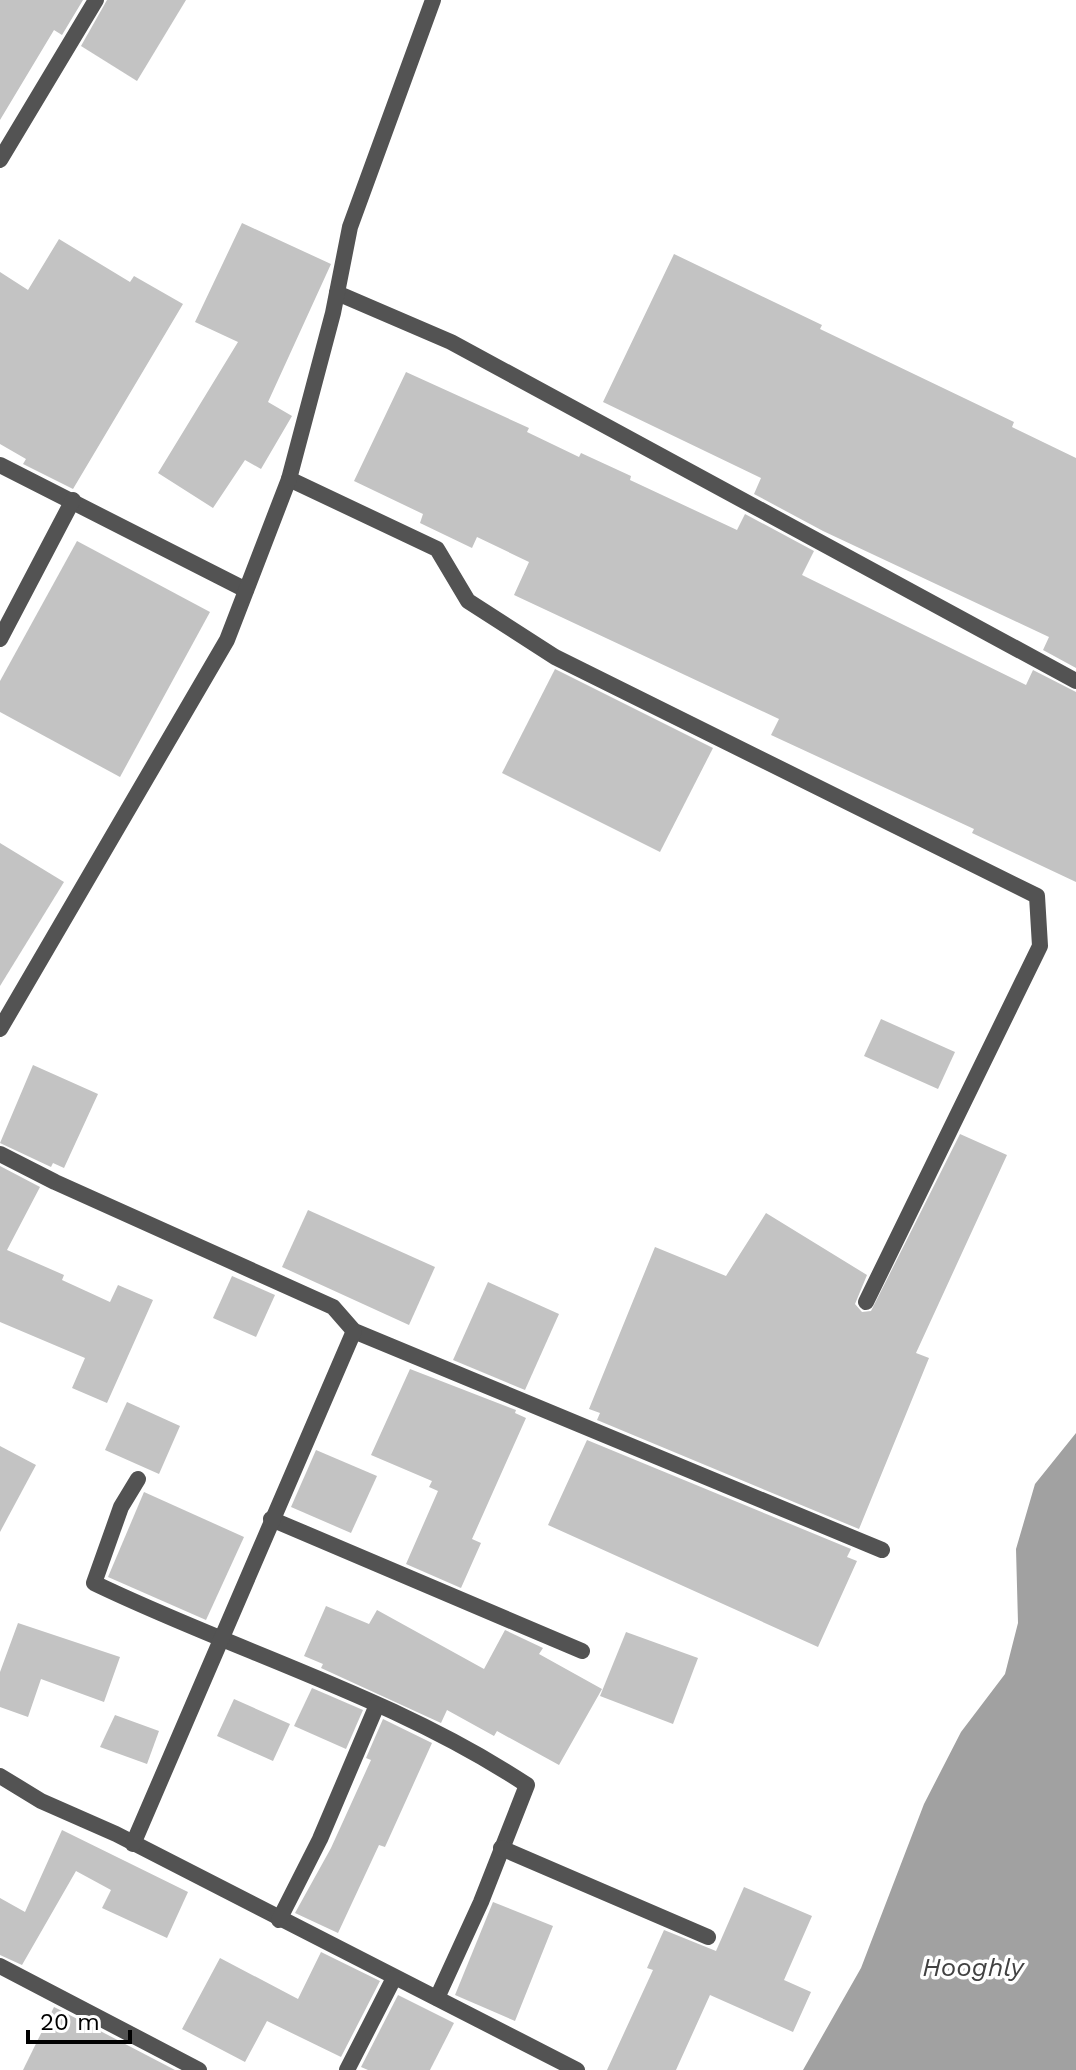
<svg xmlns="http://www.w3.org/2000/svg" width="1076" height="2070" font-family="'Work Sans',sans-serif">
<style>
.water{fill:#a1a1a1}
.building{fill:#c3c3c3}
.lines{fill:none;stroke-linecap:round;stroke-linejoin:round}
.minor{stroke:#535353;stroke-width:16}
.tertiary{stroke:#535353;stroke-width:16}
.labels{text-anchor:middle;stroke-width:7;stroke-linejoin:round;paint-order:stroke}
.water-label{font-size:26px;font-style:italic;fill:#424242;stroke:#fff}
</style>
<rect width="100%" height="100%" fill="#fff"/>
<path class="water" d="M1076,1433V2070H803L861,1968L924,1804L961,1732L1005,1674L1018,1623L1016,1549L1035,1484Z"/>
<g class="building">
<path d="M0,0H83L62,35L54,30L0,120Z"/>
<path d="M107,0H186L137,81L81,46Z"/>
<path d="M242,223L331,264L268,402L292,416L261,469L245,460L213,508L158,473L238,342L195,322Z"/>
<path d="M59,239L130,282L134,276L183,304L73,489L23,464L26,459L0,444V272L28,290Z"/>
<path d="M674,254L822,325L820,329L1014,422L1012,427L1076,458V668L1043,650L1049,637L823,531L754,494L761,478L603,402Z"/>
<path d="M406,372L529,428L527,432L579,457L581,453L631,476L630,480L737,530L745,514L814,551L802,575L1026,685L1033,670L1076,692V882L972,833L974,829L771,735L779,719L514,595L529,562L477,537L472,548L420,523L423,514L354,481Z"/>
<path d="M77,541L210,612L120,777L0,712V681Z"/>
<path d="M555,669L713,748L660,852L502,773Z"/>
<path d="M0,843L64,882L0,986Z"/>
<path d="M881,1019L955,1052L938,1089L864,1056Z"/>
<path d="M33,1065L98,1094L64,1168L53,1163L51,1167L0,1143Z"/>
<path d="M960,1134L1007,1155L916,1353L929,1358L859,1529L597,1420L600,1413L589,1409L655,1247L726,1276L766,1213L867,1275L855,1304L862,1312L871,1311Z"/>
<path d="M0,1166L40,1187L7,1250L64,1275L62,1280L110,1302L118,1285L153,1300L107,1403L72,1388L85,1358L0,1322Z"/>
<path d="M308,1210L435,1267L409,1325L282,1267Z"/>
<path d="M232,1276L275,1295L256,1337L213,1318Z"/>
<path d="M488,1282L559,1314L525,1390L453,1360Z"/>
<path d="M410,1369L516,1410L515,1413L526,1418L472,1539L481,1543L461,1588L406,1564L438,1491L429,1487L432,1481L371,1455Z"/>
<path d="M127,1402L180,1426L159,1474L105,1450Z"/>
<path d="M587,1440L851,1549L847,1557L857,1561L818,1647L548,1525Z"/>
<path d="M0,1446L36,1465L0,1532Z"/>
<path d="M316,1450L377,1476L351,1533L291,1507Z"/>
<path d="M144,1492L244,1537L206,1620L108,1577Z"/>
<path d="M326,1606L369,1624L377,1610L484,1669L505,1630L543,1648L539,1654L602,1689L559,1765L497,1731L494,1736L447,1710L441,1723L321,1668L323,1664L304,1656Z"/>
<path d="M18,1623L120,1657L104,1702L41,1679L28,1717L0,1707V1672Z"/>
<path d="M626,1632L698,1658L673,1724L600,1696Z"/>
<path d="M312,1688L363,1710L346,1749L294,1726Z"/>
<path d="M234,1699L290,1724L273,1761L217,1736Z"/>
<path d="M115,1715L159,1731L147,1764L100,1747Z"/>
<path d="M383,1719L432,1743L385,1847L379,1845L338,1933L295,1913L331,1848L371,1760L366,1758Z"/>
<path d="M62,1830L188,1892L167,1938L102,1908L111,1890L76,1871L22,1965L0,1955V1898L25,1912Z"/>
<path d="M744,1887L812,1916L784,1980L811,1992L793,2032L710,1995L676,2070H607L653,1970L647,1968L664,1930L716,1951Z"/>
<path d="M493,1902L553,1926L515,2021L455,1995Z"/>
<path d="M321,1952L380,1981L341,2057L267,2021L245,2062L182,2029L220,1958L298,1999Z"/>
<path d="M398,1995L454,2023L430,2070H368L361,2067Z"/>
<path d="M54,2007L60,2010L175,2070H23Z"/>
</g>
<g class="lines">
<g class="minor">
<path d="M0,160L96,0"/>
<path d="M337,293L451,342L1076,681"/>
<path d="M0,465L246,590"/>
<path d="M289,479L437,549L468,601L555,657L1037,896L1040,946L866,1302"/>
<path d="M0,639L73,500"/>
<path d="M0,1154L55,1182L333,1307L354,1331L882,1550"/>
<path d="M138,1479L121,1507L94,1583C237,1652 394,1697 527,1785L481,1902L437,1998"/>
<path d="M271,1519L582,1651"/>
<path d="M0,1776L41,1801L116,1834L577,2070"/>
<path d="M133,1844L354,1331"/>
<path d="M501,1848L708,1937"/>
<path d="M279,1920L320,1839L377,1705"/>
<path d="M0,1966L199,2070"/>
<path d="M347,2070L394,1978"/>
</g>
<path class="tertiary" d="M0,1029L227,640L289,479L333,313L350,227L433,0"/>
</g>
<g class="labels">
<g class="water-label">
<text x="973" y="1976">Hooghly</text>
</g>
</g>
<path d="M28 2030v12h102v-12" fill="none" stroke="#000000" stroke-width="4"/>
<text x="40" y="2030" font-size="24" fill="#000000" stroke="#ffffff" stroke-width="6" paint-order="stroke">20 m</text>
</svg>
